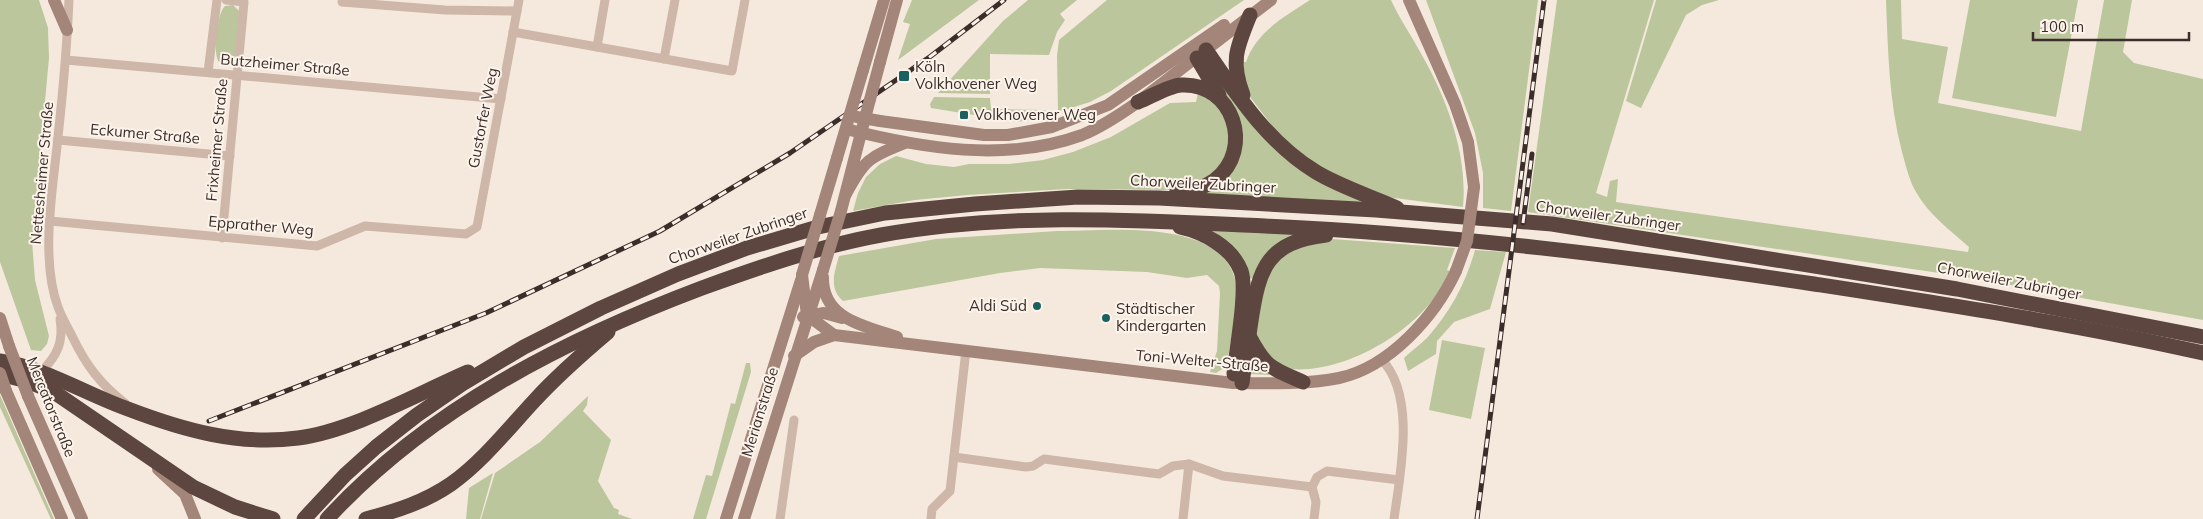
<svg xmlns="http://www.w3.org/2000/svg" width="2203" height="519" font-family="Mulish,sans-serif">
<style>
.green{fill:#bbc69c}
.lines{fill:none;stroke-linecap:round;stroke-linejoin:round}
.street{stroke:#ceb7a8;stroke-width:9}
.secondary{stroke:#a38579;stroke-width:12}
.highway{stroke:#5d463f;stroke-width:15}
.rail-casing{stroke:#3b2d29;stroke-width:5}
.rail{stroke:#fcf3eb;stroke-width:3;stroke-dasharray:9;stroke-linecap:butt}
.secondary-bridge{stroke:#a38579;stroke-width:12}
.poi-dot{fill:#1a6160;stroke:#fcf3eb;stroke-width:2}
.labels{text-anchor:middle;stroke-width:4;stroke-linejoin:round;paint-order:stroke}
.street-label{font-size:15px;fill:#3b2d29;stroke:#fcf3eb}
.poi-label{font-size:15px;fill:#3b2d29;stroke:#fcf3eb;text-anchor:start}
</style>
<rect width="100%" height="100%" fill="#f5e9de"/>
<g class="green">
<path d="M0,0H39L48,28L49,58L32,241L35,280L49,336L47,344L41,351L31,350L0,262Z"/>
<path d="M912,0H979L898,60L910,24L903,22Z"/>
<path d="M1028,0H1077L1060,14L1065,20L1057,32L1049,55L990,54V94L938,93L1003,21Z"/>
<path d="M1107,0H1244L1111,91L1090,102L1058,112L1057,56L1059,40Z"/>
<path d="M1310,0H1391C1399,18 1410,33 1419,50C1446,96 1468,153 1463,207L1387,197L1329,175L1279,135L1244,89L1238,62H1246C1256,32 1284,17 1310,0Z"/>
<path d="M1426,0H1538L1511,211L1483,208V173L1475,133Z"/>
<path d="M1557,0H1654L1596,193L1607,197L1610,181L1618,179L1616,202L1968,252L1969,247C1950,230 1929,215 1916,192C1909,180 1906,166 1902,152C1889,102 1888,52 1886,0H1901L1902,39L1948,47L1938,103L2081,131L2104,0H2132L2123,52L2134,63L2203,79V320L1966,277L1528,212Z"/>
<path d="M1656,0H1719L1702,5L1686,15L1641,108L1626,101Z"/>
<path d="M1970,0H2078L2056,117L1952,98Z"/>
<path d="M233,5L239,11L235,60L226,65L219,62C212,54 217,13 225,6Z"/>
<path d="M1215,72L1260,132L1385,205L1190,196L1238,158L1210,75Z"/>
<path d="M1198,93L1214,100L1233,132L1219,172L1184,188L1170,190L1067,189L967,195L915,200L853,211L858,193L866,177L880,164L896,156L926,164L954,167L969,164H1009L1043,160L1073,152L1111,137L1170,103L1196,102Z"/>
<path d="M934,97L990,98L991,109L1045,110L1046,113V117L1017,122L931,108L930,104Z"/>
<path d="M1205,228L1310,232L1255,278L1247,279Z"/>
<path d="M1057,231C1105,231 1221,217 1235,280C1241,304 1231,334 1228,359L1224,368L1216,373L1210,372L1217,351L1220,293L1219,286L1207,275L1187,278L1147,272L1040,268L1000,273L843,301C828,288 835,271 839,256L936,239Z"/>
<path d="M1320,239H1332L1455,248L1447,270L1450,271C1446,278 1442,286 1437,294C1407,338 1332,380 1278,367L1255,336L1260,287L1277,257Z"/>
<path d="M1475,250L1506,252L1490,309L1454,322L1437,341L1436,354L1408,371L1404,358C1411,351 1420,345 1427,338C1450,312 1466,283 1475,250Z"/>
<path d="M1442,340L1485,348L1471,419L1429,410Z"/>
<path d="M1251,354L1273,375L1249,374Z"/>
<path d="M746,363H750L751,372L706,519H693L706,475L712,476L731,403L735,404Z"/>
<path d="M0,395L54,519H51L0,407Z"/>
<path d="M588,396L587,405L583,411L611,440L598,481L614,508L619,510L618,514L632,519H481L495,473L540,442Z"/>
<path d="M493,473L480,519H466L469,488Z"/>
</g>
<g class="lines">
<g class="street">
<path d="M69,0C67,46 63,91 58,137C53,188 40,259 58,307C62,318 68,328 73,338C86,365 101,385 125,403"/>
<path d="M342,2L445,10L517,11"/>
<path d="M513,32L732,71L745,0"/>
<path d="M597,47L605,0"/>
<path d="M664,59L675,0"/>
<path d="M66,60L501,99"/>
<path d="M208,72L217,0"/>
<path d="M58,140L230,156"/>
<path d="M50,221L317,246L365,226L466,234L477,227L519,0"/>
<path d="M222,238L244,2L226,0"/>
<path d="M1381,359C1417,395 1400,474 1394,519"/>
<path d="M41,372C57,356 64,342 60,319"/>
<path d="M954,457L1026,467L1033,466L1044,459L1159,474L1173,466L1189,464L1223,476L1312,487L1317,477L1327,471L1399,480"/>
<path d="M1312,487L1316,502L1314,519"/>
<path d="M780,519L794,420"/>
<path d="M931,519L932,509L950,491L966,350"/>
<path d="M1183,519L1189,464"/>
</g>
<g class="secondary">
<path d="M54,0L67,30"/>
<path d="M1409,0L1455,104L1468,142L1474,187"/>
<path d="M880,62L897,0"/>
<path d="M863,70L884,0"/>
<path d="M880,121L984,135H1008L1052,127L1108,105L1224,25"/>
<path d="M846,129C921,148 1006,163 1082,135C1102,127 1121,114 1138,102L1271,0"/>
<path d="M846,194C864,160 869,157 905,143"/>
<path d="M841,211L861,133"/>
<path d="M820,215L837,158"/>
<path d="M802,275L807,315L834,335L1233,383C1268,383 1304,385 1339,378C1390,367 1435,316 1456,271"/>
<path d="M823,277C822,319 865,326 897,337"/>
<path d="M803,317L824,313L842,318"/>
<path d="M0,318L9,346"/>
<path d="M794,356L814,342L834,335"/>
<path d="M6,391L62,519"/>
<path d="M28,396L82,519"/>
<path d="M158,469L185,494L195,519"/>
<path d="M726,519L801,280"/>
<path d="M744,519L823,270"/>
</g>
<g class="highway">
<path d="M1206,50C1237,95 1268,143 1316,172C1341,187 1370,196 1397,208"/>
<path d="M1197,58L1219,95"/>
<path d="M1243,95C1230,61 1237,47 1250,15"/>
<path d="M1138,102C1151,97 1168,86 1181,85C1233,82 1255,149 1215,180C1204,188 1189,192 1176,194"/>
<path d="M1180,227C1203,232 1232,247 1241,271C1248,290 1236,351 1234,374"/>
<path d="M1249,336C1266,368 1271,368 1303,382"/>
<path d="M0,361C45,368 86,394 128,409C183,430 239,446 298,438C352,431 417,394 468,372"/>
<path d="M0,374L27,381L54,392L193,487L235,507L273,519"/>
<path d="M1242,383C1245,362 1248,342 1251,321C1259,268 1267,242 1326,235"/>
<path d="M304,519L345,475L376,447L417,415L462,384L524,347L601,308L678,274L747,248L818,227L885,213L975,204L1078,197L1159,198L1376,210L1552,224L1957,289L2203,337"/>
<path d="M327,519C428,409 564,340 702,288C760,267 820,246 881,235C1008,212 1138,220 1265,226C1449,234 1632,257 1814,284C1944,304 2075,324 2203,353"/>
<path d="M366,519C396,511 425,502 451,484C483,461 508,429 535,400C557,376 582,354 608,332"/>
</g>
<defs>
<g id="rail">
<path d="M1523,223L1532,154"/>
<path d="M209,421L486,313L660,231L790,153L931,56L1004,0"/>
<path d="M1477,519L1544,0"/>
</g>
</defs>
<use href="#rail" class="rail-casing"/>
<use href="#rail" class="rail"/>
<g class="secondary-bridge">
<path d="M857,117L880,121"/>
<path d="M861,133L880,62"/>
<path d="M837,158L863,70"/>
<path d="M823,270L841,211"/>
<path d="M1456,271L1467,241L1474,187"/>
<path d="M802,275L820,215"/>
<path d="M9,346L28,396"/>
<path d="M0,373L6,391"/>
</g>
</g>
<g class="poi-dot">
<rect x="898" y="70" width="12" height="12" rx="2.5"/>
<rect x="959" y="110" width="10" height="10" rx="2.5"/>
<circle cx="1037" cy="306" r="5"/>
<circle cx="1106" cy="318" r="5"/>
</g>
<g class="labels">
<g class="street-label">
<text transform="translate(285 65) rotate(5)" y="5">Butzheimer Straße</text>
<text transform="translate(483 118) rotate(-79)" y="5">Gustorfer Weg</text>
<text transform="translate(145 134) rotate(5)" y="5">Eckumer Straße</text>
<text transform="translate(217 140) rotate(-85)" y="5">Frixheimer Straße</text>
<text transform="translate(42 173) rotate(-85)" y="5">Nettesheimer Straße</text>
<text transform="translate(1203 184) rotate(3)" y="5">Chorweiler Zubringer</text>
<text transform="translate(1608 216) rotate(8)" y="5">Chorweiler Zubringer</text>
<text transform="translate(261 226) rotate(5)" y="5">Epprather Weg</text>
<text transform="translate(738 236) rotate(-19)" y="5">Chorweiler Zubringer</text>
<text transform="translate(2009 281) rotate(11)" y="5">Chorweiler Zubringer</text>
<text transform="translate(1202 361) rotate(5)" y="5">Toni-Welter-Straße</text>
<text transform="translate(51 407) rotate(68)" y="5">Mercatorstraße</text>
<text transform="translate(760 412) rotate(-73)" y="5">Merianstraße</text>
</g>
<g class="poi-label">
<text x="915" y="72">Köln<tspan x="915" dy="17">Volkhovener Weg</tspan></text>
<text x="974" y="120">Volkhovener Weg</text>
<text x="1027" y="311" text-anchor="end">Aldi Süd</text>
<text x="1116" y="314">Städtischer<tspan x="1116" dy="17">Kindergarten</tspan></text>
</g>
</g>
<path d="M2033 32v8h156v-8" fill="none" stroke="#3b2d29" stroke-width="2.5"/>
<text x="2040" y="32" font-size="15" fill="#3b2d29" stroke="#fcf3eb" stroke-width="4" paint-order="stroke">100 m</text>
</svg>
